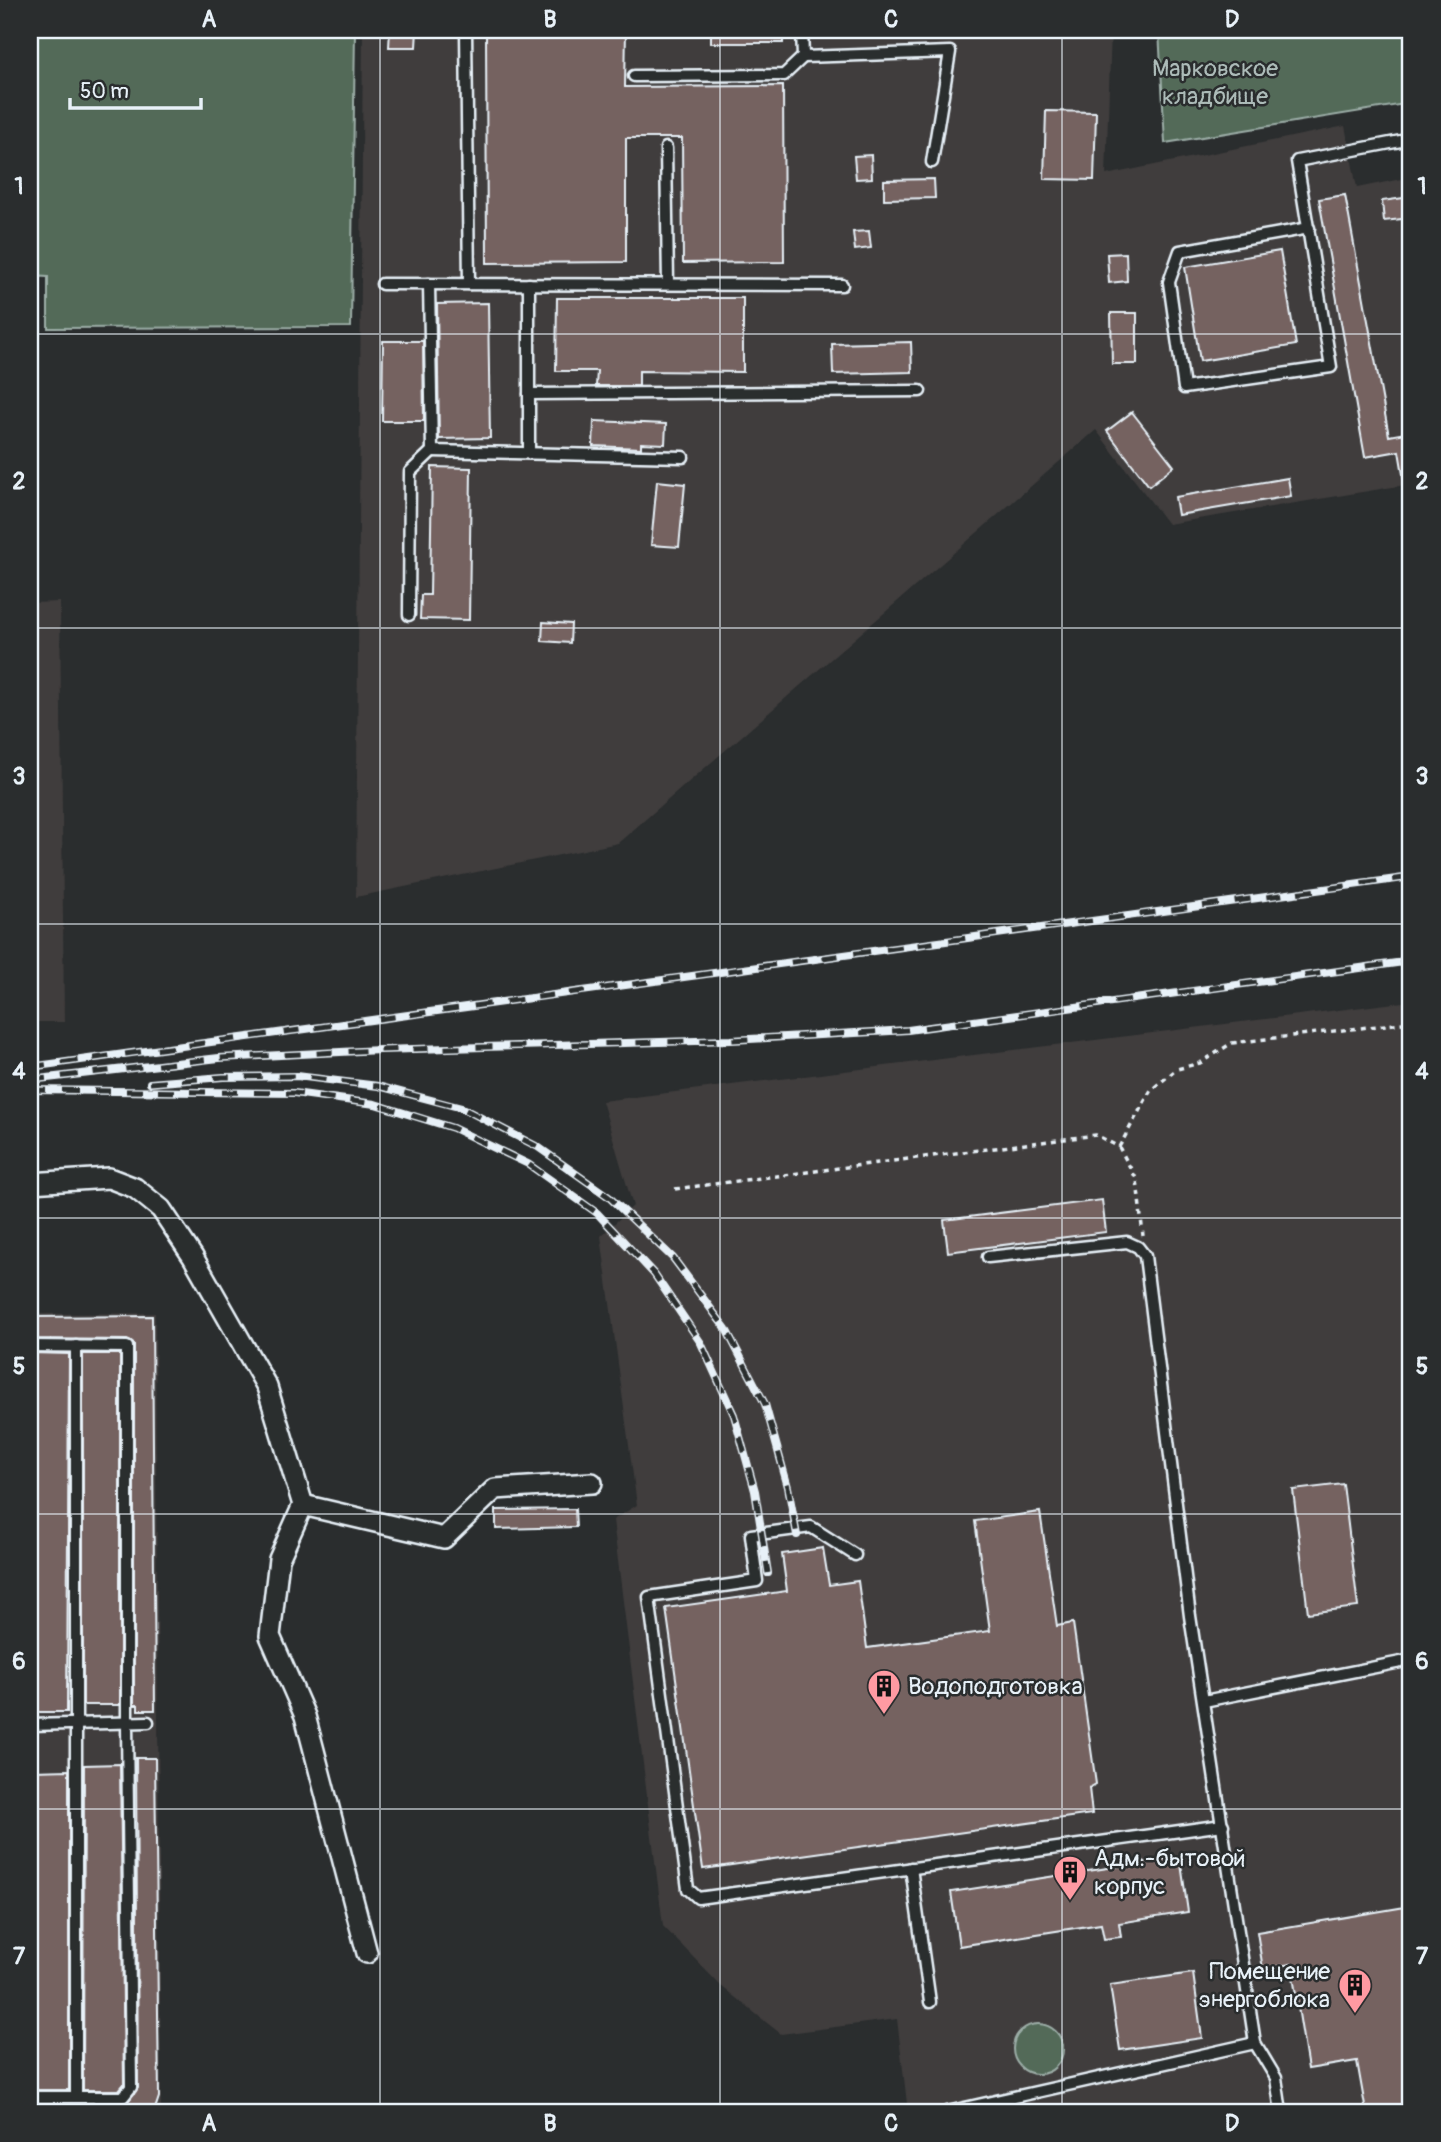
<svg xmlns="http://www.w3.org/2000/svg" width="1441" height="2142" font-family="Pangolin,sans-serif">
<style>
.built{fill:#403d3d}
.green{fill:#526b59;stroke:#9daea8;stroke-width:2}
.building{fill:#756260;stroke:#e8f1f8;stroke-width:2}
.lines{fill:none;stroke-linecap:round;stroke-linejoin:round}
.lane-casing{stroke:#e8f1f8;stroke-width:15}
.street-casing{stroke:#e8f1f8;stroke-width:24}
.path{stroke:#e8f1f8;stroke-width:3.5;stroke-dasharray:5 5;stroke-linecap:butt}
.lane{stroke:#2a2d2e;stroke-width:10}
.street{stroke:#2a2d2e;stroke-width:19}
.rail-casing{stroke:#e8f1f8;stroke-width:8}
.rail{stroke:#2a2d2e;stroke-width:5;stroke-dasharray:16;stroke-linecap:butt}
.grid{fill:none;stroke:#e8f1f8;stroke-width:2;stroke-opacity:0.55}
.labels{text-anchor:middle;stroke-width:5;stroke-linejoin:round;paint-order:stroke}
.park-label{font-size:24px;fill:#acbbb8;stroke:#2a2d2e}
.poi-label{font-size:24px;fill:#e8f1f8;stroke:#2a2d2e;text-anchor:start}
.neatline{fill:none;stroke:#e8f1f8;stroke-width:2.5}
.grid-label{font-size:23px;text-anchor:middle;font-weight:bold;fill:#e8f1f8}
</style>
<rect width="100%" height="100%" fill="#2a2d2e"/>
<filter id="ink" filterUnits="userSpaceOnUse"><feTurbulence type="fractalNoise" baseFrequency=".0143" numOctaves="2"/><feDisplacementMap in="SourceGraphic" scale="14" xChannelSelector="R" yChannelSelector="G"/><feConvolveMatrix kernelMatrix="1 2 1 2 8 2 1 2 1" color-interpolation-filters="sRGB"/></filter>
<g filter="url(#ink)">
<g class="built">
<path d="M363,30H1111L1106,175L1345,126L1357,188L1411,177V484L1168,524L1096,430L618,843L356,897Z"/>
<path d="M60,602L64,1022H30V603Z"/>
<path d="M1411,1001V2112H908L897,2019L781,2034L721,1986L663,1926L613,1520L637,1505L601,1236L633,1206L602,1101Z"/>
<path d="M155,1313L161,2112H30V1314Z"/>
</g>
<g class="green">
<path d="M30,30H355L351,327L48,328V277L30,276Z"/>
<path d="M1159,30H1411V103L1165,143Z"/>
<circle cx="1038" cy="2049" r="25"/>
</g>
<g class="building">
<path d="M390,30H417L416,47H389Z"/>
<path d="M486,30H626L625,87L783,86L784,262L683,263L682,138H626V262L487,263Z"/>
<rect x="711" y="30" width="72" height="13"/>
<path d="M1046,111L1096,112L1094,180L1044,179Z"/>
<path d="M871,155L872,178L856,179L854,156Z"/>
<path d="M934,179L935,198L884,199V180Z"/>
<path d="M1345,195L1389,436L1411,432V479L1404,480L1399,451L1365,457L1319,199Z"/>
<path d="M1411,197V218L1384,221L1382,201Z"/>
<path d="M869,231L871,248L855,250L853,232Z"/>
<path d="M1280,251L1296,345L1200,361L1185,267Z"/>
<path d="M1126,253L1127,281L1109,283L1107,254Z"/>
<path d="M557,298H743V372L639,371V386H596L597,371H556Z"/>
<path d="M488,303L490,438L439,439L437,304Z"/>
<path d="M1111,313H1137V364H1112Z"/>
<path d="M383,341H423L424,421H382Z"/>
<path d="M911,342L912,372L833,374L832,344Z"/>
<path d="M1132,412L1174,466L1149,486L1107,431Z"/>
<path d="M594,421L666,424L665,444L641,443V448L593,446Z"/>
<path d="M432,467L471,468L469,620L420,619L421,595H430Z"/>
<path d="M1288,478L1291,496L1178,515L1175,497Z"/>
<path d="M657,481L685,484L679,547L651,545Z"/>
<path d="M543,622L571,624L570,643L542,641Z"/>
<path d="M1102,1200L1106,1232L948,1252L944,1220Z"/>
<path d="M152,1316L155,1710H138V1705H134V1344L127,1340L31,1339L30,1317Z"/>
<path d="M31,1353L69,1354L67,1712H32Z"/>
<rect x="83" y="1354" width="37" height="351"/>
<path d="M1343,1484L1358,1607L1308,1613L1293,1490Z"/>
<path d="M575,1509L576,1527L496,1529V1510Z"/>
<path d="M1040,1512L1057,1626L1073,1623L1096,1784L1089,1788L1092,1814L703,1869L666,1608L787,1591L782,1554L823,1548L829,1585L858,1581L867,1648L990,1631L975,1521Z"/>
<path d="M136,1758H155L159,2097L154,2112H33V2104H126L138,2088Z"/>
<path d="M120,1764L124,2084L119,2090H83L84,1765Z"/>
<path d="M69,1770V2090H33V1771Z"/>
<path d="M1180,1857L1188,1912L1119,1923L1121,1937L1104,1939L1101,1924L959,1946L951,1892Z"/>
<path d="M1411,1906V2112H1366L1357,2061L1308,2069L1291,1964L1263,1969L1257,1932Z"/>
<path d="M1193,1973L1202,2038L1120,2050L1110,1985Z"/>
</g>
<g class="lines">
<defs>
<g id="lane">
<path d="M466,30L469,284"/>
<path d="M802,30L803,57L950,52L932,162"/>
<path d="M634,76L784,75L803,57"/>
<path d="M666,148L668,284"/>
<path d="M1309,228L1180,251L1169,282L1184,388L1331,367L1297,161L1411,139"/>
<path d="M382,284L842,285"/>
<path d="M429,284L432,451L683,457"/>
<path d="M529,284V453"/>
<path d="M529,394L920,391"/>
<path d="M409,615L410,472L432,451"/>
<path d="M988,1257L1127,1242L1138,1247L1145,1256L1190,1616L1255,2043L1276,2078L1281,2112"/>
<path d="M30,1346L127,1347V1723L131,2087L123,2097H30"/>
<path d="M76,1346V2097"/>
<path d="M855,1555L811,1527L751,1535L757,1581L649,1597L688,1889L698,1898L1223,1825"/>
<path d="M1204,1701L1411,1660"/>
<path d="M30,1725L148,1722"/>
<path d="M911,1868L930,2002"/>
<path d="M947,2112L1255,2043"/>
</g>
<g id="street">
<path d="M30,1183L109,1178L135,1188L161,1209L193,1257L267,1387L303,1505L279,1559L270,1636L305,1716L367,1953"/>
<path d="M303,1505L444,1538L495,1489L592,1483"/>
</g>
</defs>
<use href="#lane" class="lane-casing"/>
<use href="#street" class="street-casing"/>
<g class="path">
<path d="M1119,1147L1151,1090L1177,1069L1200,1063L1232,1043L1411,1022"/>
<path d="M675,1189L1096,1135L1119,1147L1137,1180L1143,1236"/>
</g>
<use href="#lane" class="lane"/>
<use href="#street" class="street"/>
<defs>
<g id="rail">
<path d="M30,1067L1411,877"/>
<path d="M30,1080L219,1058L380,1050L731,1040L908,1030L1411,961"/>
<path d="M150,1083L223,1077L297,1076L378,1086L462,1108L538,1147L609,1197L673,1258L726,1329L765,1404L788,1487L797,1535"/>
<path d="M30,1090L294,1093L375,1104L453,1128L528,1164L597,1213L654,1274L701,1343L734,1415L755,1491L768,1573"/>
</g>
</defs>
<use href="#rail" class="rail-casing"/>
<use href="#rail" class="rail"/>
</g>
</g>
<path class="grid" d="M380,30V2112M720,30V2112M1062,30V2112M30,334H1411M30,628H1411M30,924H1411M30,1218H1411M30,1514H1411M30,1809H1411"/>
<defs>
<symbol id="building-pin" viewBox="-11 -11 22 30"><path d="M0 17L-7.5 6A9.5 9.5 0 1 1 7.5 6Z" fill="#ff9aa2" stroke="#2a2d2e"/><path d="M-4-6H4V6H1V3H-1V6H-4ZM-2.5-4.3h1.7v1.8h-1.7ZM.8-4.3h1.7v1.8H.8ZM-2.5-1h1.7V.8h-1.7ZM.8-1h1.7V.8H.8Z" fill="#111"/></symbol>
</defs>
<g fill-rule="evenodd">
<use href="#building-pin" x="865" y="1667" width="38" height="52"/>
<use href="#building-pin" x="1051" y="1853" width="38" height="52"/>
<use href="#building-pin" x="1336" y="1966" width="38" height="52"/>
</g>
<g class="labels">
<g class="park-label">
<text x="1215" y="76">Марковское<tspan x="1215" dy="28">кладбище</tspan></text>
</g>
<g class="poi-label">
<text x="908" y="1694">Водоподготовка</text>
<text x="1094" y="1866">Адм.-бытовой<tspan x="1094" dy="28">корпус</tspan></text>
<text x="1330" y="1979" text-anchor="end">Помещение<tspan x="1330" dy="28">энергоблока</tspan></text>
</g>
</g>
<rect width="1441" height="2142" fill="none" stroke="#2a2d2e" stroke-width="77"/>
<path d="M70 98v10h131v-10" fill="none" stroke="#e8f1f8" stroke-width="3.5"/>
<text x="80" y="98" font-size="21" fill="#e8f1f8" stroke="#2a2d2e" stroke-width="5" paint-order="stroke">50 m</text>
<rect x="38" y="38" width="1364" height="2066" class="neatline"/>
<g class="grid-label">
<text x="209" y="27">A</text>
<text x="550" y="27">B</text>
<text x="891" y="27">C</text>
<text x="1232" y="27">D</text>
<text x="19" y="194">1</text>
<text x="1422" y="194">1</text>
<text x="19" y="489">2</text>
<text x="1422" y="489">2</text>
<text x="19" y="784">3</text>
<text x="1422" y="784">3</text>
<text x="19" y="1079">4</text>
<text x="1422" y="1079">4</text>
<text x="19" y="1374">5</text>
<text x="1422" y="1374">5</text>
<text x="19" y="1669">6</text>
<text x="1422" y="1669">6</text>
<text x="19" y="1964">7</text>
<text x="1422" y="1964">7</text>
<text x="209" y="2131">A</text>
<text x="550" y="2131">B</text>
<text x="891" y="2131">C</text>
<text x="1232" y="2131">D</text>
</g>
</svg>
